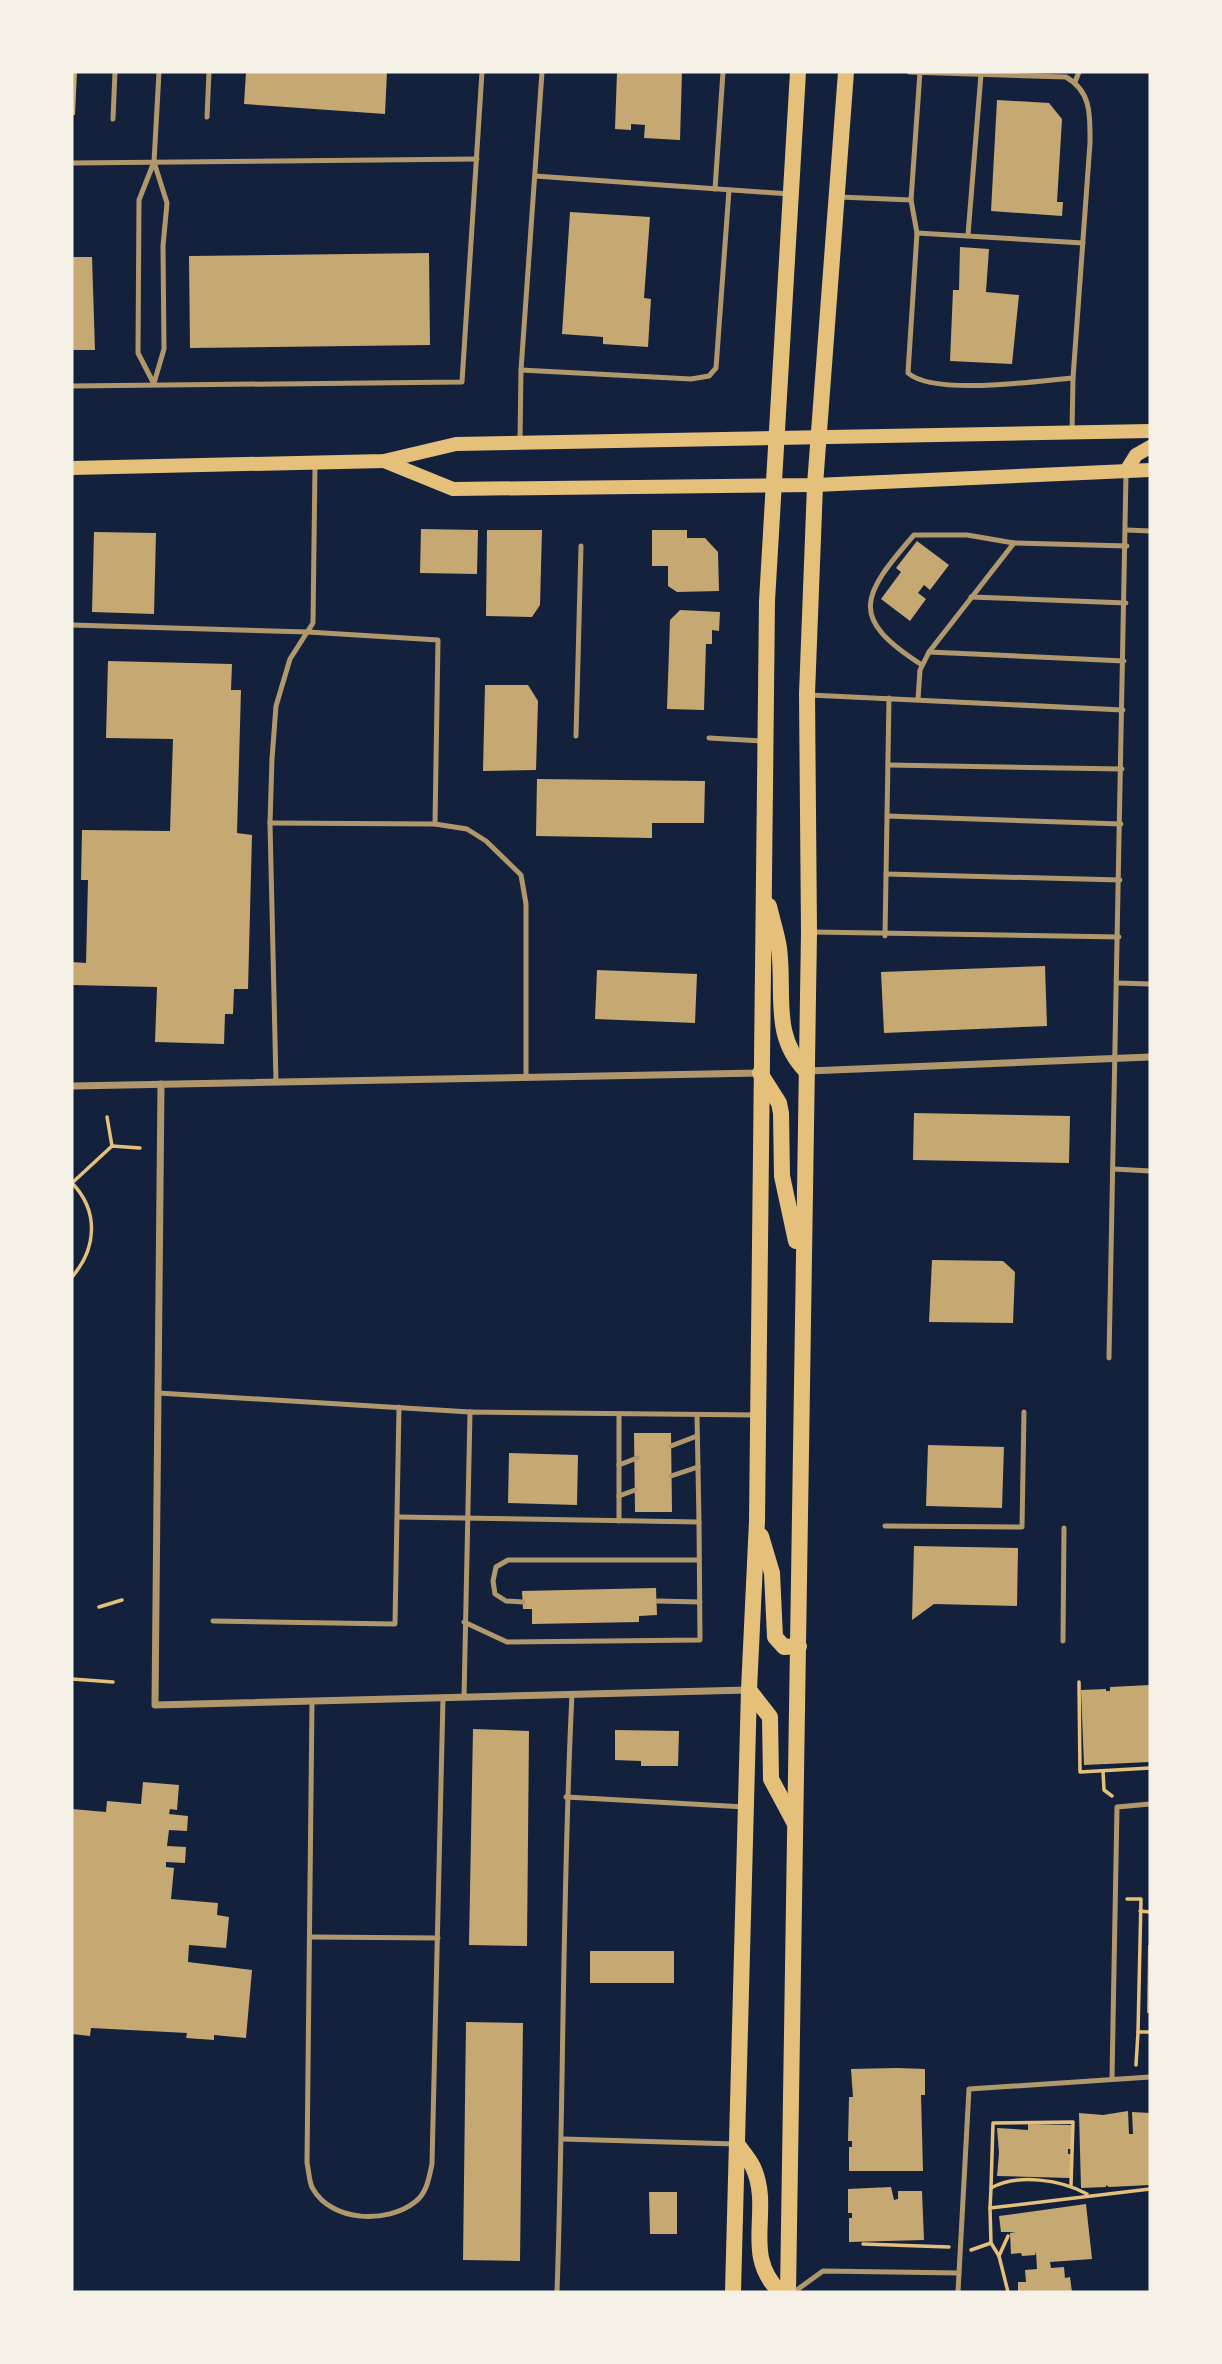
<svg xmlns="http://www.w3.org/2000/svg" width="1222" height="2364" font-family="'Roboto Condensed',sans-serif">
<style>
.building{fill:#c6a872}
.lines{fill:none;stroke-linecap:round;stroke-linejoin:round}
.path{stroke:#e5c07b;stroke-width:3.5}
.service{stroke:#b1986c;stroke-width:5}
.minor{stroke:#b1986c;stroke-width:7}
.secondary{stroke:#e5c07b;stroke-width:14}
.primary{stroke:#e5c07b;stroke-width:16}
</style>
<rect width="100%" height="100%" fill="#14213d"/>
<g class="building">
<path d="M72,72H77L75,115H72Z"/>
<path d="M246,72H387L385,114L244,104Z"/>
<path d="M617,72H682L680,140L644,138L645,125L631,124V130L615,129Z"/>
<path d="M997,100L1049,103L1062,119L1057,202H1063L1062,216L991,211Z"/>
<path d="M570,212L650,217L644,298L651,299L648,347L603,344V337L562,334Z"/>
<path d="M960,247L989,249L986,292L1019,295L1012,364L950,361L953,290H959Z"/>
<path d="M429,253L430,345L190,348L189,256Z"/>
<path d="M72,257H92L95,350H72Z"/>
<path d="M421,529L478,530L477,574L420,573Z"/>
<path d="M487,530H542L540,605L532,617L486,616Z"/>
<path d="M652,530H687V538H705L718,552L719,591L677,592L668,586V566H652Z"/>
<path d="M94,532L156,533L154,614L92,612Z"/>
<path d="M917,541L949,565L930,590L924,585L918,593L926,599L910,621L881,599L901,572L896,568Z"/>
<path d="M680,610L720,612L719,631L712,630V644H706L704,710L667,709L670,620Z"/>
<path d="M108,661L232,664L231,690H241L237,833L252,835L248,989H234L233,1014H225L224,1044L155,1042L157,987L72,985V962L86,963L88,880H81L82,830L170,831L173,739L106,738Z"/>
<path d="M485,685H528L538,701L536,770L483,771Z"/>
<path d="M537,779L705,781L704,823H652V838L536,836Z"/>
<path d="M1045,966L1047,1026L884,1033L881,972Z"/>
<path d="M597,970L697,974L695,1023L595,1019Z"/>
<path d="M914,1113L1070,1116L1069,1163L913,1160Z"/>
<path d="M932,1260L1003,1261L1015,1272L1013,1323L929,1322Z"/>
<path d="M634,1433H671L672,1512H635Z"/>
<path d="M928,1445L1004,1447L1002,1508L926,1506Z"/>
<path d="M509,1453L578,1455L577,1505L508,1503Z"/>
<path d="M914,1546L1018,1548L1017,1606L934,1604L912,1620Z"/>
<path d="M656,1588L657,1615L639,1616V1622L532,1624V1609H523L522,1591Z"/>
<path d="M1150,1685V1762L1084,1765L1081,1690L1106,1689V1691H1110V1687Z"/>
<path d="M473,1729L529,1731L527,1946L469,1945Z"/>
<path d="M615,1730L679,1731L678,1766H641V1761L615,1760Z"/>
<path d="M143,1782L179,1785L177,1810L170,1809L169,1814L188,1816L187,1831L169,1830L167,1846L186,1847L185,1863L166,1862V1867L174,1868L171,1899L218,1903L217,1915L229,1917L226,1948L189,1945L188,1962L252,1970L246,2038L214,2035V2040L186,2038L187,2033L91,2028L90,2036L72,2034V1809L106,1812L107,1801L141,1804Z"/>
<path d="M1148,1945H1150V2013H1147Z"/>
<rect x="590" y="1951" width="84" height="32"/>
<path d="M466,2022L523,2023L520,2261L463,2260Z"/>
<path d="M897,2068L925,2069V2095H921L923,2171H849V2147H852V2141H848L849,2097H853L851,2069Z"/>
<path d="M1128,2111L1129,2134H1133L1132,2112L1150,2113V2185L1109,2187L1106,2185V2187L1081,2188L1079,2113L1103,2115Z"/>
<path d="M1028,2124L1071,2125L1072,2149H1068V2154H1071L1070,2178L997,2176L999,2153L997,2128L1028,2130Z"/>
<path d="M891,2187L894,2200L898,2199V2191H922L924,2240L849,2242V2218H852V2213H848V2189Z"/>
<path d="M649,2192H677V2234H650Z"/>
<path d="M1086,2204L1092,2259L1050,2262L1051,2268L1064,2267L1065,2278L1070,2277L1072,2292H1018V2282H1026L1025,2270L1037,2269L1036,2252L1035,2255L1022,2256L1021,2253L1011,2254L1010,2233L1016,2232H1001L999,2216Z"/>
</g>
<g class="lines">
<g class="path">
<path d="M107,1117L112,1146"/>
<path d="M72,1277C97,1248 99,1211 72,1183L112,1146L140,1148"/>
<path d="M99,1607L122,1600"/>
<path d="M72,1679L113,1682"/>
<path d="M1079,1682L1080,1772L1150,1768"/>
<path d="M1103,1771L1104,1790L1112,1796"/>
<path d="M1127,1899H1141L1138,2032H1150"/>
<path d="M1140,1911L1150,1912"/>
<path d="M1136,2065L1138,2032"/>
<path d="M991,2188L993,2123L1073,2122L1071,2185"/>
<path d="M990,2208L991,2188C1018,2173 1062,2180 1087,2194"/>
<path d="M1008,2236L999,2256L1008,2292"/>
<path d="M863,2244L949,2247"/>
<path d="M971,2250L991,2243"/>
<path d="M999,2256L991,2243L990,2208L1150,2189"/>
</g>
<g class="service">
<path d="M909,72L1066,77C1092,92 1090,116 1090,143L1073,378L1072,432"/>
<path d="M920,72L911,200L917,233L908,373C934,396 1036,381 1073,378"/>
<path d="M1075,82L1079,72"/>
<path d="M207,117L209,72"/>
<path d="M113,119L115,72"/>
<path d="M72,163L477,159"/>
<path d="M535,176L790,194"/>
<path d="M715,189L723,72"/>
<path d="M840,197L911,200"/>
<path d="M917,233L1083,243"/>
<path d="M968,235L981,74"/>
<path d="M521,370L691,379L709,376L716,368L729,190"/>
<path d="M154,383L164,349L163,246L167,203L154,162"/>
<path d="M154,384L138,353L139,200L154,162L159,72"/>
<path d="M72,386L462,382L482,72"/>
<path d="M520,440L521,370L542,72"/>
<path d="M1127,530L1150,531"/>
<path d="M971,597L1126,603"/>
<path d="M72,625L308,632L438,640L435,824"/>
<path d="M929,652L1124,661"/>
<path d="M922,665C849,618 860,597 914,535H967L1014,543L1127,546"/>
<path d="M810,695L1123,710"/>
<path d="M918,699L920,670L929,652L1014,543"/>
<path d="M576,736L581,546"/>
<path d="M709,738L762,741"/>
<path d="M888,765L1122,769"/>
<path d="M887,816L1121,824"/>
<path d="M270,823L435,824L467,829L486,841L521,875L526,904V1078"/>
<path d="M886,874L1120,880"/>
<path d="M812,932L1119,937"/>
<path d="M885,936L889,698"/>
<path d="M1118,983L1150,984"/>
<path d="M276,1082L270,823L272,759L276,706L290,659L313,623L315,466"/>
<path d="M1114,1169L1150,1171"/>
<path d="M1109,1358L1126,474"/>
<path d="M158,1393L470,1412"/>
<path d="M619,1415V1521"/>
<path d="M697,1415L699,1522"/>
<path d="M671,1446L697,1436"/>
<path d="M619,1465L637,1458"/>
<path d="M671,1476L698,1467"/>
<path d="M619,1496L635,1490"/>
<path d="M398,1517L699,1522L700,1640L507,1642L464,1622"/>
<path d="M885,1526L1022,1527L1024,1412"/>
<path d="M658,1601L700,1602"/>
<path d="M523,1602L506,1601L495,1594L493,1581L496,1567L508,1560H699"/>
<path d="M213,1621L395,1624L399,1407"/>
<path d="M1063,1641L1064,1528"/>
<path d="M464,1698L470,1412L757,1415"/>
<path d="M312,1701L307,2163C309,2171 309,2183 313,2189C332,2222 387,2224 415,2202C427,2193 429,2178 432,2164L443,1698"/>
<path d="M566,1797L745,1807"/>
<path d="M311,1937L438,1938"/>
<path d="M1112,2078L1117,1807L1150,1804"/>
<path d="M563,2139L735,2144"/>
<path d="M557,2292C564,2093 562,1894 572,1694"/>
<path d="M794,2292L823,2271L959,2273"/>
<path d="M958,2292L969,2089L1150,2077"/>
</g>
<g class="minor">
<path d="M808,1071L1150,1057"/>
<path d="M161,1084L155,1705L748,1690"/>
<path d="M72,1086L760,1073"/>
</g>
<g class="secondary">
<path d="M384,461L453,489L815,485L1150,470"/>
<path d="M72,468L384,461L456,444L1150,431"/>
<path d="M1126,471L1136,455L1150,447"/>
</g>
<g class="primary">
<path d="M769,906C772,920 777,934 779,948C785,994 771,1035 806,1071"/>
<path d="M760,1073L779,1103L781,1113L782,1176L796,1241"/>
<path d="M761,1536L772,1573L775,1637L784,1647L799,1646"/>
<path d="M749,1690L770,1717L771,1779L794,1822"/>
<path d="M737,2144C742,2151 749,2159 753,2167C773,2211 741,2254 780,2292"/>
<path d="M733,2292L749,1690L757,1521L767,601L798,72"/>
<path d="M788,2292L809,932L807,694L815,485L846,72"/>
</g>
</g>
<rect width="1222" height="2364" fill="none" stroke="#f6f1e7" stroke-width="147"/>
</svg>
